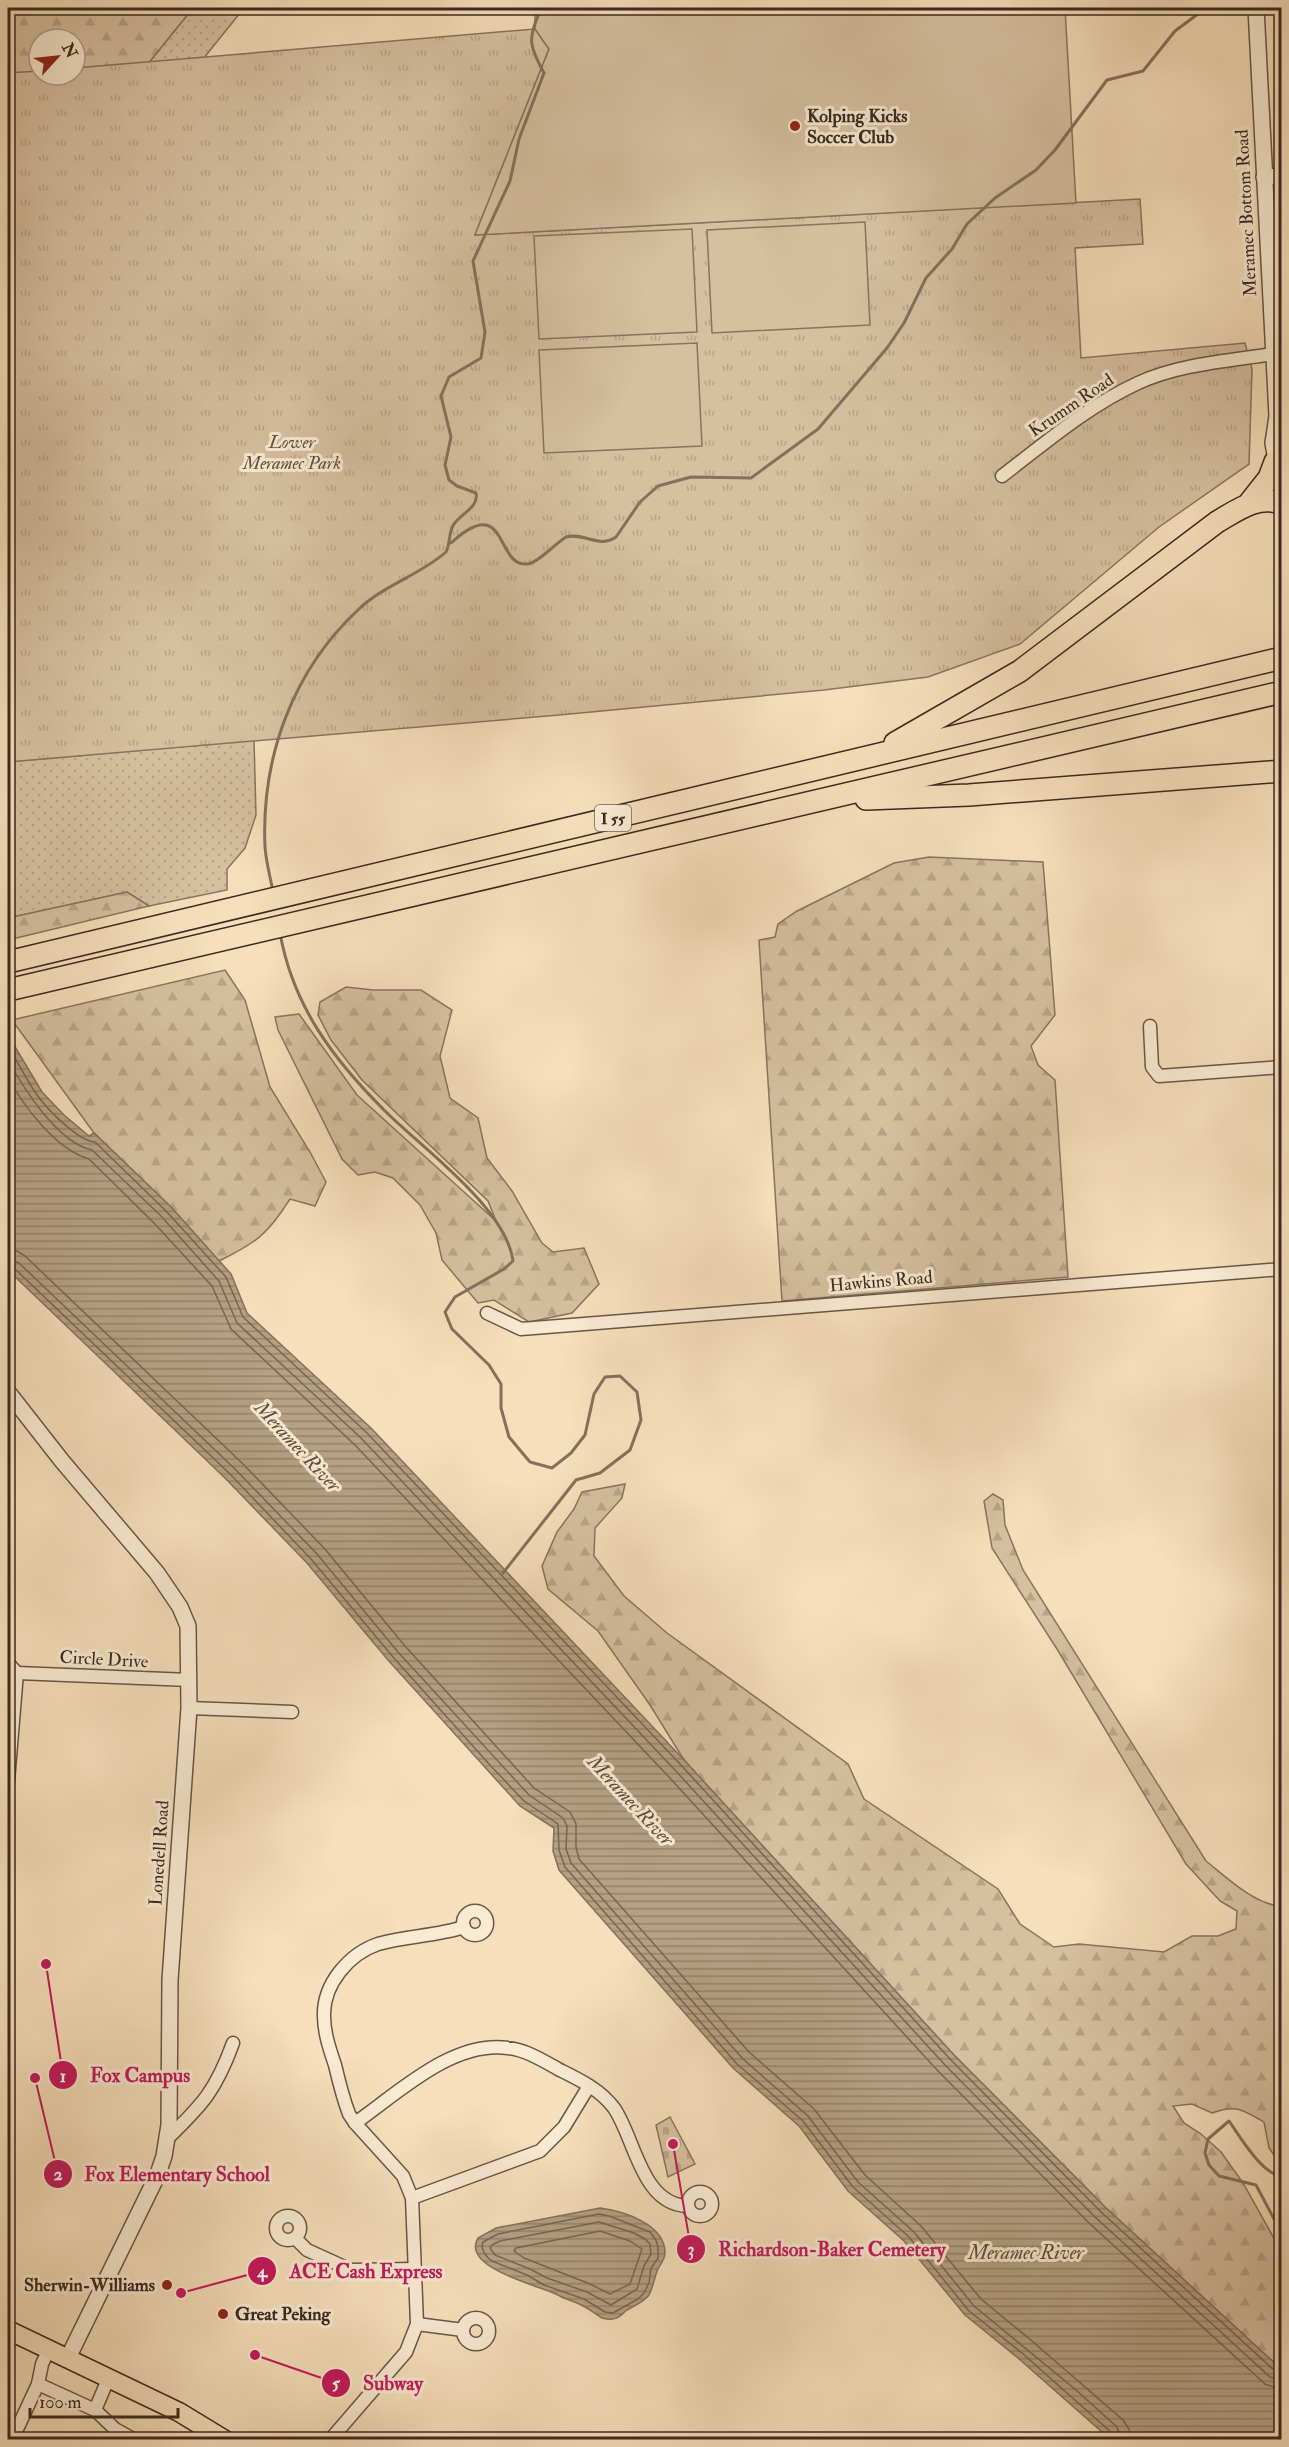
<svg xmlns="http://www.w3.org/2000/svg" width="1289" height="2447" font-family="'IM FELL Double Pica',serif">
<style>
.grass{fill:url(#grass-dots);stroke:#887460;stroke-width:1.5}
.forest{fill:url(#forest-firs);stroke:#887460;stroke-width:1.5;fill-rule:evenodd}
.cemetery{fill:url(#cemetery-stones);stroke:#887460;stroke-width:1.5}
.park{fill:url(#park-tufts);stroke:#887460;stroke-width:1.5}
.pitch{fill:#d6c0a0;stroke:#887460;stroke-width:1.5}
.water{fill:url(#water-rules);stroke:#84715c;stroke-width:1.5}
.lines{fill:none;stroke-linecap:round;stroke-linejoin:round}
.shore{stroke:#786552;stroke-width:1.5}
.stream{stroke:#84715c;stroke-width:3}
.minor-casing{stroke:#695646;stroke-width:15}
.tertiary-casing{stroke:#695646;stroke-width:18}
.primary-casing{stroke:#3a291f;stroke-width:21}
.motorway-casing{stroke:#3a291f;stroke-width:24}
.minor{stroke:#f9ead2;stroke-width:12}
.tertiary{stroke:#f9ead2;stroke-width:15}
.primary{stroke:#f6dfba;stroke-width:18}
.motorway{stroke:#f6dfba;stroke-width:21}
.poi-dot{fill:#8f2418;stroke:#f9ead2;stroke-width:2}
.labels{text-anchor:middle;stroke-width:6;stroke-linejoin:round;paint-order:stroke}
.shield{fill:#f9ead2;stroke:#736355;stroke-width:1.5}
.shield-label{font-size:16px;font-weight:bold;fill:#3a291f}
.poi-label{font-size:18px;font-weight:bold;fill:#3a291f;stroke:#f9ead2;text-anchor:start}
.street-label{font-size:18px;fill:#3a291f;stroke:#f9ead2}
.park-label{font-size:18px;font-style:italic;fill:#614f3f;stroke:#f9ead2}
.water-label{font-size:20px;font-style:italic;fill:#5f4d3e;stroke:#f9ead2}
.leader{fill:none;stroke:#c2185b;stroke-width:2}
.callout-dot{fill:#c2185b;stroke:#f9ead2;stroke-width:2}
.mark-label{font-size:18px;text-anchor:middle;font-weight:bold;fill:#fff}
.callout-label{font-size:20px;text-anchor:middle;font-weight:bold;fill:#c2185b;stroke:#f9ead2;stroke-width:6;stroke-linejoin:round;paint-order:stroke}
</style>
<defs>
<pattern id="grass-dots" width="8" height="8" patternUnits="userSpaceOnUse" patternTransform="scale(1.5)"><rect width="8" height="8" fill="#d6c0a0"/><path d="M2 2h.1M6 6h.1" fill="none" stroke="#b8a589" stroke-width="1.8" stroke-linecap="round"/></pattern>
<pattern id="forest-firs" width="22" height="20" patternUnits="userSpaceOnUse" patternTransform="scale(1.5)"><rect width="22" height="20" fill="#d6c0a0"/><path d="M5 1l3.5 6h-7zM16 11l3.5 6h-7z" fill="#b8a589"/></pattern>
<pattern id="cemetery-stones" width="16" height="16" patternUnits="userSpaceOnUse" patternTransform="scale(1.5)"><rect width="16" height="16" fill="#d6c0a0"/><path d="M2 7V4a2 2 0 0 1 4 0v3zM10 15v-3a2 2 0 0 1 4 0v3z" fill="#b8a589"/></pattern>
<pattern id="park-tufts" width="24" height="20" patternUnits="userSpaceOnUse" patternTransform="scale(1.5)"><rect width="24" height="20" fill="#d6c0a0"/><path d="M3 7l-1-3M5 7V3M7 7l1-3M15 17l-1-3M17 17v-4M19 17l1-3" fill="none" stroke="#b8a589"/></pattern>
<pattern id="water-rules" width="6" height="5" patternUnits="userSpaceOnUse" patternTransform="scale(1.5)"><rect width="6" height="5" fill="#b6a185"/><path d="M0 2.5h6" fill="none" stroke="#95836c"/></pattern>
</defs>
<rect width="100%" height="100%" fill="#f6dfba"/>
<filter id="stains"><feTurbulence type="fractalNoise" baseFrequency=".00333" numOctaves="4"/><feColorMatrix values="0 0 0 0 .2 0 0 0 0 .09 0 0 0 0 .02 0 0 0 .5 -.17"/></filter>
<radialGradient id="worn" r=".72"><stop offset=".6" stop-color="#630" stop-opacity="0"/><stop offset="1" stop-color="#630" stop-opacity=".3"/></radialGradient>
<g class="grass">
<path d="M193,8H244L8,302V237Z"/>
<path d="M254,740L256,815L245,848L227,869V890L149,906L127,892L8,918V762Z"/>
</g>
<g class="forest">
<path d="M8,8H193L8,237ZM39,39H75V75H39Z"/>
<path d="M929,857L1043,862L1055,1015L1031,1046L1038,1065L1055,1080L1068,1277L782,1301L759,940L775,937L778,924L797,911L894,863Z"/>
<path d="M127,892L149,906L8,940V918Z"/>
<path d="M225,970L245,1000L270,1087L310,1152L326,1182L315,1206L290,1199C268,1234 256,1243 219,1261L171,1207L94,1133L12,1020Z"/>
<path d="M346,987L373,990H421L452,1010L440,1056L450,1098L478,1118L487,1158L512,1191L542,1243L553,1252L584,1248L599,1284L572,1313L529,1322L494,1300L478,1303L442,1260L436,1233L420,1205L393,1178L375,1172L358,1175L342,1159L278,1030L275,1017L299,1014L357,1095L496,1221L488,1201L362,1080L331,1040L318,1015L320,1002Z"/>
<path d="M625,1484L622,1498L595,1528L594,1556L624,1596L667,1633L848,1764L864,1799L998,1889L1020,1924L1054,1947L1079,1944L1164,1952L1192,1936H1218L1236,1929L1237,1911L1220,1901L1186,1864L1057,1649L992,1548L984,1501L993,1494L1003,1500L1005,1525L1023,1570L1206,1861C1226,1877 1255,1905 1281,1906V2165L1269,2148L1264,2122C1242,2110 1237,2104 1212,2113L1192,2104L1173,2106L1184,2123L1201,2134L1221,2152L1243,2183L1281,2251V2369L1105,2207L954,2055L684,1760L650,1705L598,1631L548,1589L542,1566L557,1532L574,1509L582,1492Z"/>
</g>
<path class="cemetery" d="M670,2117L695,2164L668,2177L656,2125Z"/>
<path class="park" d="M535,29L549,49L475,235L1140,199L1143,244L1075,248L1081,358L1245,343L1252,369L1249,464L1159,527L1020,644L928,677L824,690L559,715L8,762V73L39,71V75H75V68Z"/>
<g class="pitch">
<path d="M535,8H1065L1076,203L475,235L549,49L535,29Z"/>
<path d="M865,222L870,325L712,333L707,230Z"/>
<path d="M692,229L697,332L539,339L534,236Z"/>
<path d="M697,343L702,446L544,453L539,350Z"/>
</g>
<g class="water">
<path d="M8,1035L42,1092L64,1115L89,1136L94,1133L171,1207L231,1274L247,1313L371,1428L684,1760L954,2055L1105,2207L1281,2369V2439H1110L1018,2358L965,2315L904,2241L848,2191L799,2126L733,2068L559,1870L553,1851L554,1828L520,1806L388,1660L307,1563L225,1478L8,1270Z"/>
<path d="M600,2208C623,2211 666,2224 665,2254C664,2262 658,2266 656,2274C649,2300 650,2297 627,2310C623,2313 620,2317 616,2318C613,2320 606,2319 602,2318C596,2315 590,2309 583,2306C575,2301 566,2300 558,2295C541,2286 460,2268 478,2238L496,2228Z"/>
</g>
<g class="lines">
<g class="shore">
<path d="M8,1045C17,1061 26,1079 37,1095C47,1109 78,1141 95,1142L166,1211L226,1277L243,1317L367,1433L680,1764L950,2059L1100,2211L1275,2371L1282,2373"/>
<path d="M8,1060C24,1089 58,1143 92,1150L161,1216L219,1281L237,1323L361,1438L674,1769L945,2065L1095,2217L1270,2377L1282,2381"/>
<path d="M8,1078C24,1106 55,1149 89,1159L154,1223L212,1286L231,1329L355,1445L668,1776L938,2071L1089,2223L1265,2384L1282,2390"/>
<path d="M8,1250L17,1251L25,1256L242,1463L324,1548L405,1646L534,1788L570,1812L576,1824V1847L579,1859L749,2052L814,2109L865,2175L921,2226L981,2299L1032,2341L1123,2420L1129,2429L1130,2440"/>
<path d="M8,1259L19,1263L235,1469L317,1554L398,1652L529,1795L563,1818L567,1826L566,1849L571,1863L743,2059L808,2116L858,2182L914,2232L974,2306L1076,2390L1117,2427L1121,2440"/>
<path d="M8,1267L14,1268L230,1474L311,1559L393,1657L489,1764L524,1801L558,1824L559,1850L565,1867L737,2064L803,2121L853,2187L909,2237L969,2311L1022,2353L1112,2433L1114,2440"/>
<path d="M599,2214L609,2216L650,2232L656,2240L658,2247V2258L651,2268L649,2283L644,2293L638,2299L613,2313L605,2312L584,2299L544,2285L527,2275L492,2261C486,2257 480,2249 483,2242L498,2234Z"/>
<path d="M599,2222L634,2233L645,2239L650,2244L651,2254L644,2266L637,2289L611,2305L587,2292L547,2278L530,2269L495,2255L490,2248L492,2245L500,2241Z"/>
<path d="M600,2231L630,2241L642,2249L630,2284L610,2294L590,2284L524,2258L514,2251L516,2248Z"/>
</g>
<g class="stream">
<path d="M451,543C508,491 495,567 527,564C537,564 556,543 566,537C584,532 599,549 616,537L640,502L658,486L691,477L751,478L818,429L887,348L904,323L926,278L952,249L967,224L995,198L1036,170L1055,150L1107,80L1143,71L1175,31L1206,8"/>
<path d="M273,891C270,877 266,861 265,847C261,757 293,670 359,609C384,585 420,575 446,552C451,543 448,532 454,524C462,513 479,507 476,493L457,486L449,480L445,465L451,437L441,396L449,377L481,358L485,332L473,261L510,181L519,139L544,73C527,42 529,39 541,8"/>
<path d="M280,933C293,1006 333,1059 385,1111C422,1148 506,1208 513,1261L504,1269L455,1297L445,1312L452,1329L489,1365L501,1384V1408L509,1437L530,1462L552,1468L571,1453L585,1435L594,1394L605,1377L620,1376L637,1392L641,1420L630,1450L600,1473L576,1480L503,1573"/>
<path d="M1282,2177C1261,2173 1241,2138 1229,2121L1208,2139L1205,2153L1209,2165L1219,2176L1256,2185L1282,2234"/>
</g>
<defs>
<g id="minor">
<path d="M1002,476C1045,443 1088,406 1138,383C1180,364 1228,361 1273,354"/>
<path d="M1150,1026L1152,1067L1159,1076L1282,1067"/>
<path d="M487,1313L521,1329L1282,1269"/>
<path d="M8,1663L17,1673L8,1781"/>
<path d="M17,1673L190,1680"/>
<path d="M189,1708L292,1712"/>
<circle cx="475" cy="1923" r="12"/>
<path d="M355,2123C397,2094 452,2040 508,2048C526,2050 542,2060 558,2069C578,2079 600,2089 614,2108C635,2138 641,2204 687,2206"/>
<path d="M167,2139C203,2104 216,2090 233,2043"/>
<circle cx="700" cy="2204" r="12"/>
<path d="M412,2198L540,2151L564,2127L589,2086"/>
<circle cx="288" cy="2228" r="12"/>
<path d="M295,2238L307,2250L351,2270L415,2269"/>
<circle cx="476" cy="2331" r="13"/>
<path d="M417,2324L463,2330"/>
<path d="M38,2384L95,2410L115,2429L135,2440"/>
<path d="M95,2410L109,2377"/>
<path d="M12,2440L38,2384L42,2364L49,2349"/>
<path d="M330,2440L406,2352L417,2324L412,2198L403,2176L355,2123L349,2114C343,2098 339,2082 335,2065C330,2050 324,2033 324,2016C323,1984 349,1954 378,1944C406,1936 436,1936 464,1927"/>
</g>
<g id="tertiary">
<path d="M1256,8L1277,416L1273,443L1282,495"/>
<path d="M1264,177L1282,176"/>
<path d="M8,1392L62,1461L157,1573L180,1607L188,1626L189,1708L170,1980L169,2125L164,2156L158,2174L68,2358"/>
</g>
<path id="primary" d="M8,2330L179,2412L225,2440"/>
<g id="motorway">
<path d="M1250,502L1269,478L1275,462"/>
<path d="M895,743L1020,671L1217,522C1238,510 1256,495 1282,503"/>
<path d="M866,799L969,795L1282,771"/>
<path d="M8,962L1282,658"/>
<path d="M8,990L1282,692"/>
</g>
</defs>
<use href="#minor" class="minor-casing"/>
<use href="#tertiary" class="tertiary-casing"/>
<use href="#primary" class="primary-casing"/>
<use href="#motorway" class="motorway-casing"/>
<use href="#minor" class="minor"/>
<use href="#tertiary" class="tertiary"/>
<use href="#primary" class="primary"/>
<use href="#motorway" class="motorway"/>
</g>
<g class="poi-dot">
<circle cx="795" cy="126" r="6"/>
<circle cx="167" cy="2285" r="6"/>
<circle cx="223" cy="2314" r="6"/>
</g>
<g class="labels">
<rect class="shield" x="595" y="805" width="36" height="26" rx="4.5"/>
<g class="shield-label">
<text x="613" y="824">I 55</text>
</g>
<g class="poi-label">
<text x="807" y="122">Kolping Kicks<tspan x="807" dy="21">Soccer Club</tspan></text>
<text x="155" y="2291" text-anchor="end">Sherwin-Williams</text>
<text x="235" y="2320">Great Peking</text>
</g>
<g class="street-label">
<text transform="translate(1246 213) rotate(-93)" y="6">Meramec Bottom Road</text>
<text transform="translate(1071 405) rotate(-34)" y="6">Krumm Road</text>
<text transform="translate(881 1281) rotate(-5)" y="6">Hawkins Road</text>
<text transform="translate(104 1659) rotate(3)" y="6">Circle Drive</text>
<text transform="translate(159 1853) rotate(-86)" y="6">Lonedell Road</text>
</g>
<g class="park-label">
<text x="292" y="448">Lower<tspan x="292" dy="21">Meramec Park</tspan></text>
</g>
<g class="water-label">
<text transform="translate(298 1446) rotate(47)" y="7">Meramec River</text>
<text transform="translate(631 1800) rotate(47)" y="7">Meramec River</text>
<text x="1026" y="2259">Meramec River</text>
</g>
</g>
<path class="leader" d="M46 1964L63 2075M35 2078L58 2174M673 2144L691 2249M181 2293L262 2271M255 2355L336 2383"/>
<g class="callout-dot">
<circle cx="46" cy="1964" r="6"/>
<circle cx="35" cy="2078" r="6"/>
<circle cx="673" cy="2144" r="6"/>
<circle cx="181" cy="2293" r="6"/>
<circle cx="255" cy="2355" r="6"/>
<circle cx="63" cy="2075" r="15"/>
<circle cx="58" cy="2174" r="15"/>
<circle cx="691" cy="2249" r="15"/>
<circle cx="262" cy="2271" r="15"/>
<circle cx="336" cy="2383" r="15"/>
</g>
<g class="mark-label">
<text x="63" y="2082">1</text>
<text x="58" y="2180">2</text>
<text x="691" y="2255">3</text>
<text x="262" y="2277">4</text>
<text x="336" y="2389">5</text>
</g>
<g class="callout-label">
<text x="140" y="2082">Fox Campus</text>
<text x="177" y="2181">Fox Elementary School</text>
<text x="832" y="2256">Richardson-Baker Cemetery</text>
<text x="366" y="2278">ACE Cash Express</text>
<text x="393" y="2390">Subway</text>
</g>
<rect width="1289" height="2447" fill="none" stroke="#f6dfba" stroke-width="30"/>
<rect x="9" y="9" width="1271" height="2429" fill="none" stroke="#3a291f" stroke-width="3"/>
<rect x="15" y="15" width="1259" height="2417" fill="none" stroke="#3a291f" stroke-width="1.5"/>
<g transform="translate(57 57) rotate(63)"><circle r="28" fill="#f9ead2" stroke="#ad9d8a" stroke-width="1.5"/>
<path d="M0-4.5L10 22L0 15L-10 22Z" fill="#8f2418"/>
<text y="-9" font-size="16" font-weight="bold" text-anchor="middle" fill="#3a291f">N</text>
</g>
<path d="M30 2408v9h148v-9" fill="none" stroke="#3a291f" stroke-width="3"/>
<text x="39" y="2408" font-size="18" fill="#3a291f" stroke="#f9ead2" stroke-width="4.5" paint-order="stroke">100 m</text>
<rect width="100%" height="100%" filter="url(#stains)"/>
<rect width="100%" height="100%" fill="url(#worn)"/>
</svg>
